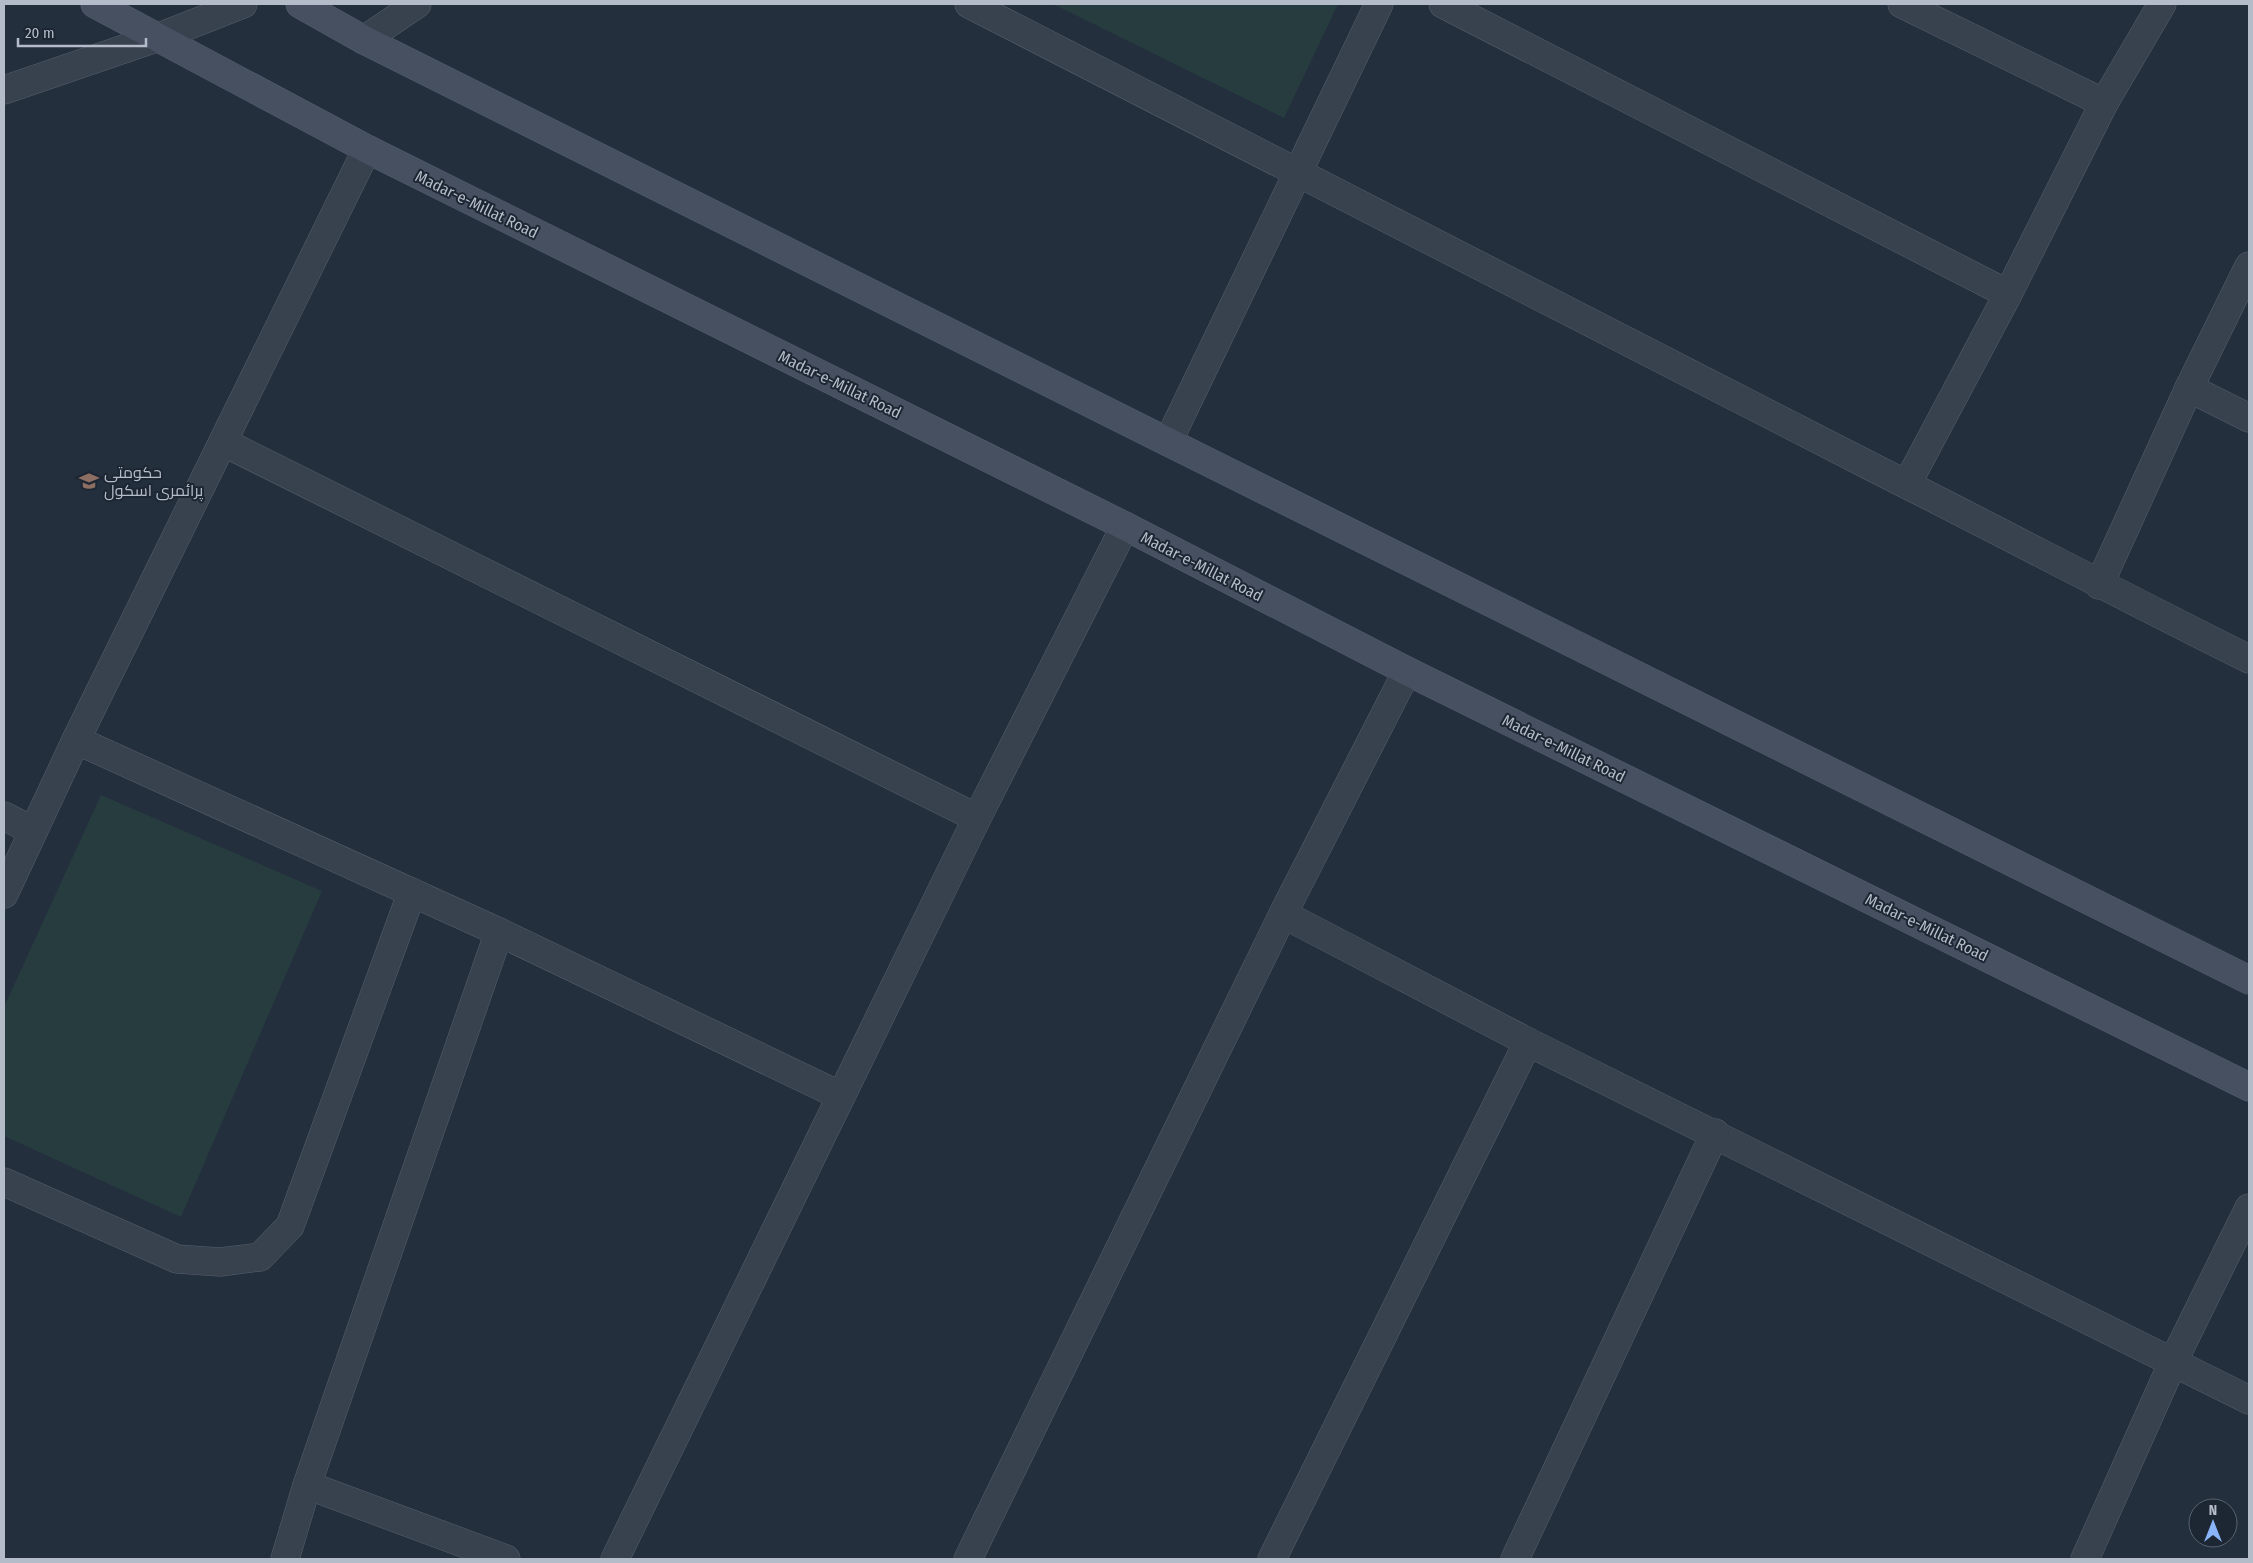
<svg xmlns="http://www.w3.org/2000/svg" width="2253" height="1563" font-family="'Fira Sans Condensed',Cairo,sans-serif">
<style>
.green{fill:#263c3f}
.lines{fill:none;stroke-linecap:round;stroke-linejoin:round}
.minor-casing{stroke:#565f6c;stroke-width:29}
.tertiary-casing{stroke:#565f6c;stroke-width:29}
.secondary-casing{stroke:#565f6c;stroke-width:29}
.minor{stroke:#38414e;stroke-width:28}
.tertiary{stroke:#38414e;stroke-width:28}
.secondary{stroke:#465061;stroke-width:28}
.labels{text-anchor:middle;stroke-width:4;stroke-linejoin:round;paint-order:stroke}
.street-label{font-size:16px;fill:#b4bcc9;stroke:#1d2633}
.poi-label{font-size:16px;fill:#b4bcc9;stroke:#1d2633;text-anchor:start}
</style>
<rect width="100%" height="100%" fill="#242f3e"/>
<g class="green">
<path d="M1053,4H1338L1284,118Z"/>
<path d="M101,795L322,891L181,1217L4,1136V1007Z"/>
</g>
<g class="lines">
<defs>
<g id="minor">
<path d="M969,4C1270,161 1573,315 1876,469C2001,532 2124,597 2249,659"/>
<path d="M1443,4L2008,294"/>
<path d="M1902,4L2104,103"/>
<path d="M2189,388L2249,418"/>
<path d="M223,442L977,818"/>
<path d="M1168,442L1379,4"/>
<path d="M1907,484L2008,294L2104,103L2162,4"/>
<path d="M2099,585L2189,388L2249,266"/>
<path d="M76,740L499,932L841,1096"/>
<path d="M4,816L33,831"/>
<path d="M4,894L76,740L367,149"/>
<path d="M1283,914L1528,1042L2249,1400"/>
<path d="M4,1182L177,1259L220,1262L260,1257L290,1226L412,892"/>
<path d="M307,1485L506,1559"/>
<path d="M285,1559L307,1485L499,932"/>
<path d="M615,1559L977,818L1125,526"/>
<path d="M968,1559L1283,914L1407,671"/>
<path d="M1272,1559L1528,1042"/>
<path d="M1515,1559L1715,1133"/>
<path d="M2085,1559L2173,1362L2249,1208"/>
</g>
<g id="tertiary">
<path d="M364,40L417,4"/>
<path d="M4,90L159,37L243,4"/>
</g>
<g id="secondary">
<path d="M95,4L367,149L1125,526L1407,671L2249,1087"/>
<path d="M300,4L364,40L1168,442L2249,980"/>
</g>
</defs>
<use href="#minor" class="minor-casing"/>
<use href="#tertiary" class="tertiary-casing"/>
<use href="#secondary" class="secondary-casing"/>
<use href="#minor" class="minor"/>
<use href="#tertiary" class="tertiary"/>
<use href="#secondary" class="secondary"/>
</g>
<defs>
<symbol id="school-bare" viewBox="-9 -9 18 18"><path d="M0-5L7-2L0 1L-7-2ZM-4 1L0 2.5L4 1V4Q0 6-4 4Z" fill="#8d6e63" stroke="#1d2633" stroke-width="2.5" paint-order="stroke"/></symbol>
</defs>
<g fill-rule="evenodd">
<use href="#school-bare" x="75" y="467" width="28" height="28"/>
</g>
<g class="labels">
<g class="street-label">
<text transform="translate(477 204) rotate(26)" y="6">Madar-e-Millat Road</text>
<text transform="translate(840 384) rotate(26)" y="6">Madar-e-Millat Road</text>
<text transform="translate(1202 566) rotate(27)" y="6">Madar-e-Millat Road</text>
<text transform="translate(1564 748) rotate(26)" y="6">Madar-e-Millat Road</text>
<text transform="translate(1927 927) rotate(26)" y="6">Madar-e-Millat Road</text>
</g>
<g class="poi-label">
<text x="104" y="478">حکومتی<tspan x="104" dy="18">پرائمری اسکول</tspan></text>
</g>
</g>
<rect width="2253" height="1563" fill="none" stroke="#b4bcc9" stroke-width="10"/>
<g transform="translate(2213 1523)"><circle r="24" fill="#1d2633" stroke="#59626f"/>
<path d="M0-4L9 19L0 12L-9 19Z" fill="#8ab4f8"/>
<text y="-8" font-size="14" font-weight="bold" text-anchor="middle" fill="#b4bcc9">N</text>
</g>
<path d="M18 38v8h128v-8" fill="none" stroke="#b4bcc9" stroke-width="2.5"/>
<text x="25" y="38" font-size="15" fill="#b4bcc9" stroke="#1d2633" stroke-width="4" paint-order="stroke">20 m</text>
</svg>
